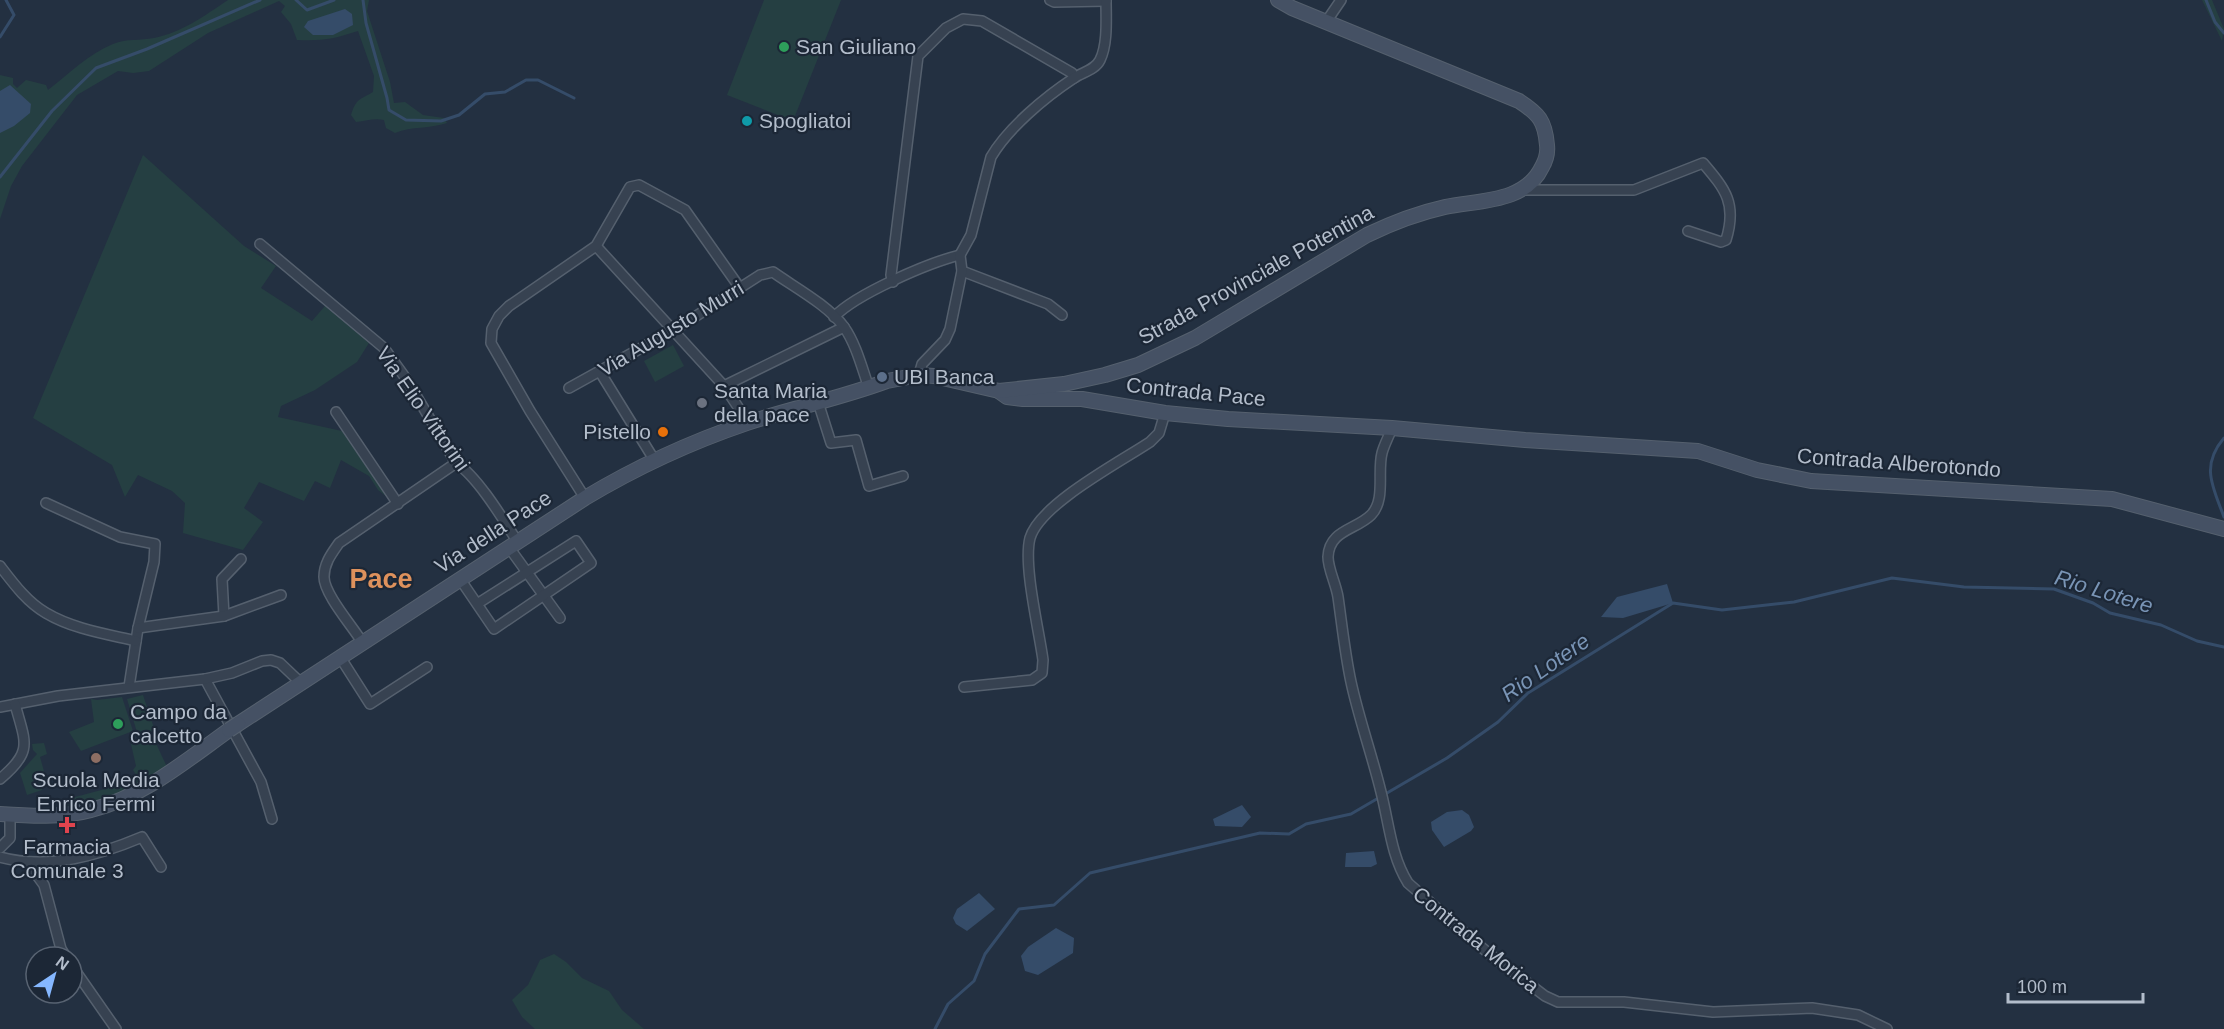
<svg xmlns="http://www.w3.org/2000/svg" width="2224" height="1029" font-family="Helvetica,sans-serif">
<style>
.green{fill:#253f42}
.water{fill:#354c69}
.lines{fill:none;stroke-linecap:round;stroke-linejoin:round}
.stream{stroke:#354c69;stroke-width:3}
.street-casing{stroke:#55606e;stroke-width:12}
.secondary-casing{stroke:#55606e;stroke-width:16}
.street{stroke:#374251;stroke-width:9}
.secondary{stroke:#455164;stroke-width:14}
.secondary-bridge-casing{stroke:#55606e;stroke-width:16;stroke-linecap:butt}
.secondary-bridge{stroke:#455164;stroke-width:14}
.leisure-dot{fill:#2e9e5b;stroke:#1c2736;stroke-width:2}
.culture-dot{fill:#0f9aa8;stroke:#1c2736;stroke-width:2}
.service-dot{fill:#5c6f8a;stroke:#1c2736;stroke-width:2}
.worship-dot{fill:#6b7280;stroke:#1c2736;stroke-width:2}
.food-dot{fill:#e8710a;stroke:#1c2736;stroke-width:2}
.education-dot{fill:#8d6e63;stroke:#1c2736;stroke-width:2}
.health-dot{fill:#e0444e;stroke:#1c2736;stroke-width:2}
.labels{text-anchor:middle;stroke-width:4.5;stroke-linejoin:round;paint-order:stroke}
.poi-label{font-size:21px;fill:#b3bdcb;stroke:#1c2736;text-anchor:start}
.street-label{font-size:21px;fill:#b3bdcb;stroke:#1c2736}
.water-label{font-size:22px;font-style:italic;fill:#7994b5;stroke:#1c2736}
.district-label{font-size:27px;font-weight:bold;fill:#de915c;stroke:#1c2736}
</style>
<rect width="100%" height="100%" fill="#233041"/>
<g class="green">
<path d="M228,0H369L367,11L390,82L394,103L405,102L423,115L444,118L447,123C430,129 412,126 395,133L386,128L384,120C374,118 367,121 356,122L351,115C356,99 359,100 373,92L374,76L358,31C333,39 324,41 297,40L291,24L281,12L285,6L279,1L208,33L149,71L133,73L118,71L77,95L22,166L11,186L0,219V75L13,78V84L17,88L26,80L46,85L48,90C69,74 88,54 113,44C127,38 140,41 154,38C183,32 204,16 228,0Z"/>
<path d="M764,0H841L793,121L727,95Z"/>
<path d="M2202,0H2212L2224,29L2222,41Z"/>
<path d="M143,155L244,246L276,266L261,288L312,321L325,306L369,343L357,362L315,390L281,406L278,417L342,431L387,497L378,490L369,476L341,460L330,488L315,481L304,501L259,482L244,508L263,522L243,550L183,533L185,503L172,491L138,475L125,497L112,465L33,418Z"/>
<path d="M673,345L684,366L655,382L644,361Z"/>
<path d="M143,695L156,734L139,739L127,699Z"/>
<path d="M122,697L133,731L81,751L69,732L94,722L91,699L97,700Z"/>
<path d="M153,737L167,767L141,784L68,812L64,800L105,789L137,776L133,770L136,766L131,744Z"/>
<path d="M44,743L47,754L40,757L47,782L41,784L42,790L27,795L20,773L37,754L33,750L32,744Z"/>
<path d="M554,954L566,962L582,978L609,991L622,1010L644,1029H535L522,1017L512,1000L528,985L540,960Z"/>
</g>
<g class="water">
<path d="M345,9L352,14L353,25L333,35H313L304,27L308,21Z"/>
<path d="M10,85L31,104L30,113L14,126L0,133V91Z"/>
<path d="M1667,584L1673,603L1623,618L1601,617L1617,597Z"/>
<path d="M1242,805L1251,817L1242,827L1215,826L1213,819Z"/>
<path d="M1462,810L1469,815L1474,827L1471,831L1444,847L1432,830L1431,822L1447,812Z"/>
<path d="M1374,851L1377,864L1371,867H1345L1346,853Z"/>
<path d="M979,893L995,909L967,931L956,924L953,918L957,909Z"/>
<path d="M1056,928L1074,938L1073,953L1038,975L1025,971L1021,956L1028,947Z"/>
</g>
<g class="lines">
<g class="stream">
<path d="M296,0L307,10L334,0"/>
<path d="M363,0L366,23L387,98L389,110L406,120L441,121L459,115L485,94L505,92L526,80H538L574,98"/>
<path d="M2206,0L2215,22L2224,33"/>
<path d="M0,37L14,15L6,0"/>
<path d="M0,177L52,111L96,68L147,49L260,0"/>
<path d="M2224,438C2200,466 2213,487 2224,517"/>
<path d="M935,1029L948,1004L974,981L985,954L1019,909L1054,905L1090,873L1260,833L1289,834L1306,824L1351,814L1447,758L1498,722L1528,693L1673,603L1722,610L1794,602L1892,578L1964,587L2054,589L2093,603L2110,613L2161,625L2197,641L2224,647"/>
</g>
<defs>
<g id="street">
<path d="M1050,0L1054,2L1106,1"/>
<path d="M1326,22L1341,0"/>
<path d="M1522,190H1634L1703,163C1726,190 1737,204 1726,240L1721,242L1688,231"/>
<path d="M260,244L384,348L407,380L456,463C477,476 503,519 517,541"/>
<path d="M596,246L724,386L744,416L747,423"/>
<path d="M962,271L1048,304L1062,315"/>
<path d="M893,282L891,275L918,56L946,28L963,19L982,21L1072,73L1074,78"/>
<path d="M834,317C856,294 928,263 960,255"/>
<path d="M600,372L655,461"/>
<path d="M919,375L922,364L945,340L950,329L962,271L960,255L971,235L991,157C1008,128 1045,97 1074,78C1083,72 1095,70 1100,60C1108,44 1106,18 1106,0"/>
<path d="M724,386L844,327"/>
<path d="M569,388L679,327L760,275L773,272C794,287 828,305 844,327C856,344 862,368 869,388"/>
<path d="M818,402L831,443L856,440L869,486L903,476"/>
<path d="M336,412L398,504"/>
<path d="M1392,428C1389,436 1384,445 1382,453C1377,472 1386,500 1371,515C1356,530 1329,530 1328,557C1328,569 1336,584 1338,597C1342,625 1345,654 1351,682C1359,719 1372,755 1381,792C1389,823 1391,856 1408,883L1487,952L1545,996L1558,1002H1624L1713,1012L1812,1008L1858,1015L1887,1029"/>
<path d="M585,498L530,411L491,343L492,329L499,316L509,306L596,246L630,187L639,185L685,210L740,288"/>
<path d="M46,503L120,537L155,544L154,562L138,628L129,687"/>
<path d="M513,553L560,618"/>
<path d="M0,566C13,583 27,602 46,613C73,629 106,634 136,641"/>
<path d="M460,579L494,629L591,563L576,541L477,604"/>
<path d="M224,616L222,579L241,559"/>
<path d="M138,628L224,616L281,595"/>
<path d="M362,642C353,627 324,594 324,577C324,563 332,553 339,543L456,463"/>
<path d="M340,657L370,704L427,667"/>
<path d="M205,679L261,782L272,819"/>
<path d="M964,687L1032,680L1042,673L1043,660C1039,630 1023,565 1030,538C1040,504 1120,462 1150,442L1159,433L1165,413"/>
<path d="M0,707L58,696L205,679L232,673L262,661L271,660L280,663L301,683"/>
<path d="M0,779C34,751 25,742 15,704"/>
<path d="M0,848L10,838V814"/>
<path d="M0,857C48,870 97,856 142,837L161,867"/>
<path d="M31,862V867L44,885L61,949L66,957"/>
<path d="M72,966L116,1029"/>
</g>
<g id="secondary">
<path d="M1000,392L1007,397L1023,399H1082L1165,413L1228,419L1392,428L1525,440L1698,451L1757,470L1811,481L2112,499L2224,529"/>
<path d="M238,724L585,498C635,468 691,442 747,423C793,408 841,398 887,381L919,375L934,376L999,391L1064,384L1105,375L1138,365L1195,338L1367,235C1392,223 1418,213 1445,207C1479,200 1525,203 1542,167C1546,160 1548,153 1547,145C1545,121 1539,114 1519,101L1292,8L1278,0"/>
<path d="M0,814C30,816 62,818 91,810C143,797 187,760 229,730"/>
</g>
</defs>
<use href="#street" class="street-casing"/>
<use href="#secondary" class="secondary-casing"/>
<use href="#street" class="street"/>
<use href="#secondary" class="secondary"/>
<defs>
<path id="secondary-bridge" d="M229,730L238,724"/>
</defs>
<use href="#secondary-bridge" class="secondary-bridge-casing"/>
<use href="#secondary-bridge" class="secondary-bridge"/>
</g>
<g class="leisure-dot">
<circle cx="784" cy="47" r="6"/>
<circle cx="118" cy="724" r="6"/>
</g>
<circle class="culture-dot" cx="747" cy="121" r="6"/>
<circle class="service-dot" cx="882" cy="377" r="6"/>
<circle class="worship-dot" cx="702" cy="403" r="6"/>
<circle class="food-dot" cx="663" cy="432" r="6"/>
<circle class="education-dot" cx="96" cy="758" r="6"/>
<path class="health-dot" d="M64 816h6v6h6v6h-6v6h-6v-6h-6v-6h6z"/>
<g class="labels">
<g class="poi-label">
<text x="796" y="54">San Giuliano</text>
<text x="759" y="128">Spogliatoi</text>
<text x="894" y="384">UBI Banca</text>
<text x="714" y="398">Santa Maria<tspan x="714" dy="24">della pace</tspan></text>
<text x="651" y="439" text-anchor="end">Pistello</text>
<text x="130" y="719">Campo da<tspan x="130" dy="24">calcetto</tspan></text>
<text x="96" y="787" text-anchor="middle">Scuola Media<tspan x="96" dy="24">Enrico Fermi</tspan></text>
<text x="67" y="854" text-anchor="middle">Farmacia<tspan x="67" dy="24">Comunale 3</tspan></text>
</g>
<g class="street-label">
<text transform="translate(1256 275) rotate(-29)" y="7">Strada Provinciale Potentina</text>
<text transform="translate(671 329) rotate(-31)" y="7">Via Augusto Murri</text>
<text transform="translate(1196 392) rotate(6)" y="7">Contrada Pace</text>
<text transform="translate(423 409) rotate(55)" y="7">Via Elio Vittorini</text>
<text transform="translate(1899 463) rotate(4)" y="7">Contrada Alberotondo</text>
<text transform="translate(493 532) rotate(-33)" y="7">Via della Pace</text>
<text transform="translate(1476 940) rotate(39)" y="7">Contrada Morica</text>
</g>
<g class="water-label">
<text transform="translate(2104 591) rotate(17)" y="8">Rio Lotere</text>
<text transform="translate(1545 667) rotate(-35)" y="8">Rio Lotere</text>
</g>
<g class="district-label">
<text x="381" y="588">Pace</text>
</g>
</g>
<g transform="translate(54 975) rotate(36)"><circle r="28" fill="#1c2736" stroke="#586372" stroke-width="1.5"/>
<path d="M0-4.5L10 22L0 15L-10 22Z" fill="#85b7ff"/>
<text y="-9" font-size="16" font-weight="bold" text-anchor="middle" fill="#b3bdcb">N</text>
</g>
<path d="M2008 993v9h135v-9" fill="none" stroke="#b3bdcb" stroke-width="3"/>
<text x="2017" y="993" font-size="18" fill="#b3bdcb" stroke="#1c2736" stroke-width="4.5" paint-order="stroke">100 m</text>
</svg>
